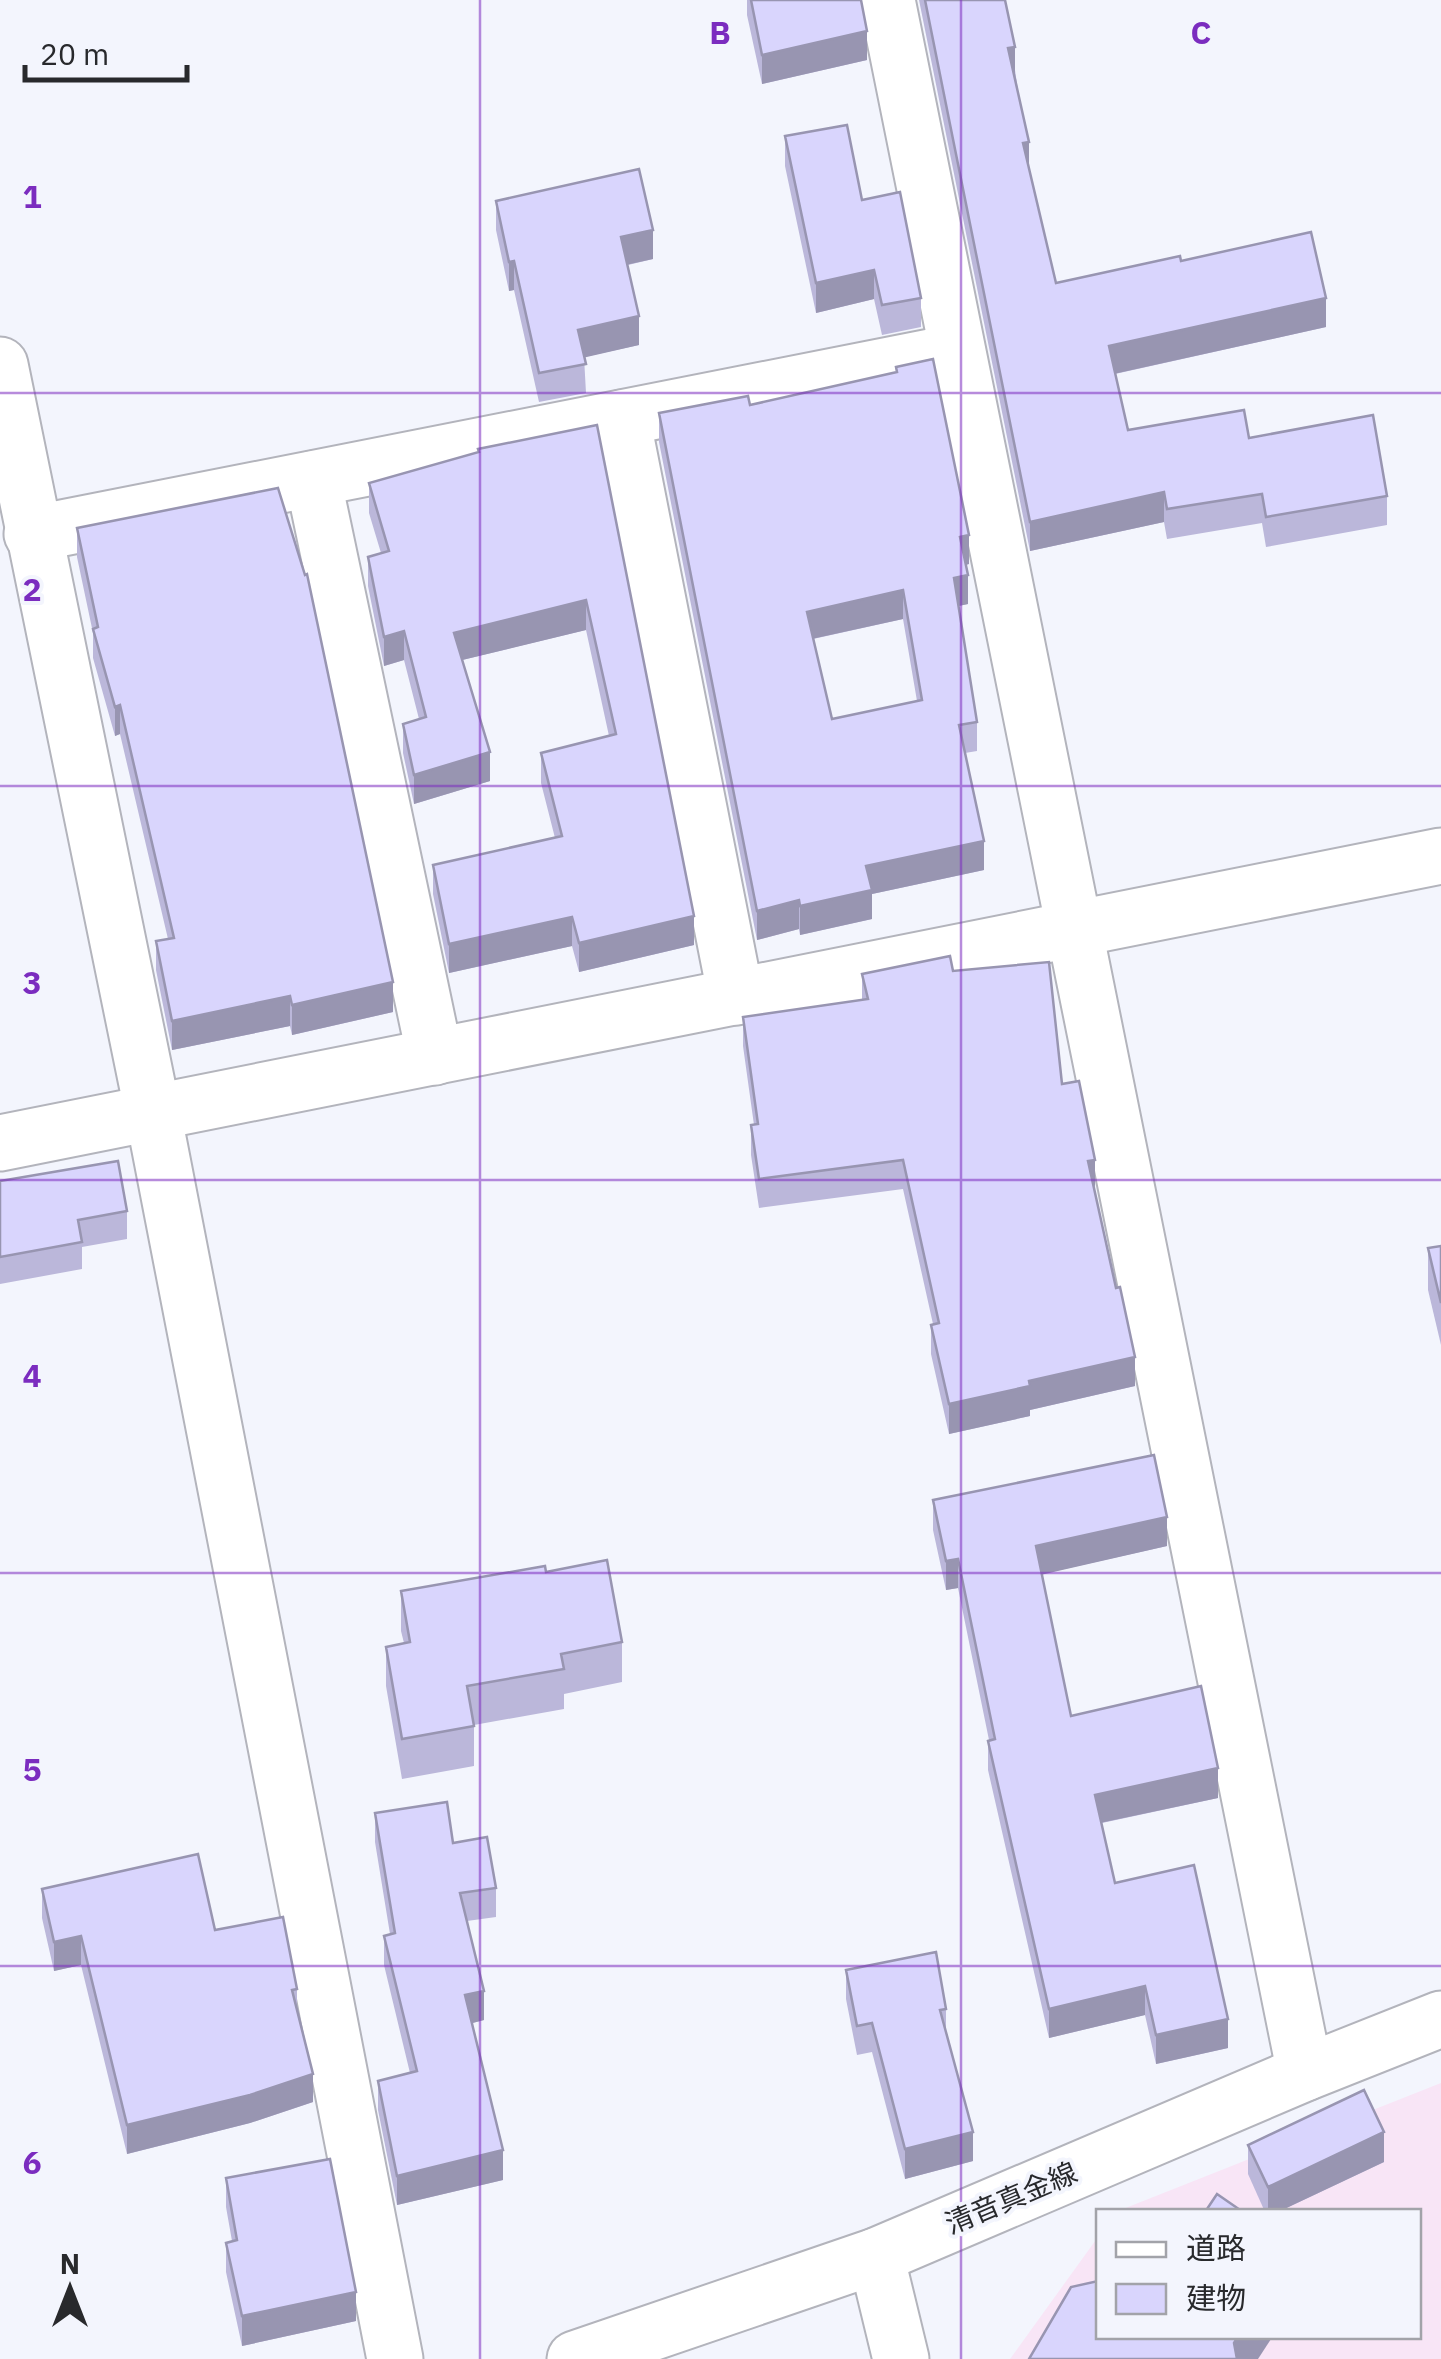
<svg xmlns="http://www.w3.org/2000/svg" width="1441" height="2359" font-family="'IBM Plex Sans','Noto Sans JP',sans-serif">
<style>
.education{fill:#f8e5f6}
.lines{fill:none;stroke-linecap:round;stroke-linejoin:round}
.minor-casing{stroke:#b3b4bc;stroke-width:59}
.secondary-casing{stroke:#b3b4bc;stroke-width:59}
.minor{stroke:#fff;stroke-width:55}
.secondary{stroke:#fff;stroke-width:55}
.wall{fill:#bbb7da;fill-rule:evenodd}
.shaded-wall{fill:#9895b1}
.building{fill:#d9d5fd;stroke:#9895b1;stroke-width:2.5;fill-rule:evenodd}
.grid{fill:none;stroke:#7b2cbf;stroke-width:2.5;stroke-opacity:0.55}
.labels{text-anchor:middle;stroke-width:8;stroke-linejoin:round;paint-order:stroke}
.street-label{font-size:28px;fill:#28292c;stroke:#f3f5fd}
.grid-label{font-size:32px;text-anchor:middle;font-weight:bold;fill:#7b2cbf;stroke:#f3f5fd;stroke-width:8;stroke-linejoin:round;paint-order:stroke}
</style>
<rect width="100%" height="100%" fill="#f3f5fd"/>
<path class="education" d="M1441,2083V2359H1010L1098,2237V2336H1418V2212L1118,2211Z"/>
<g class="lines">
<defs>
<g id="minor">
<path d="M887,0L1305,2073"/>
<path d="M0,365L153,1113L395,2359"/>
<path d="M622,418L736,997"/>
<path d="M313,479L435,1057"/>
<path d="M32,534L956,352"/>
<path d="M0,1143L1441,856"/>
<path d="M876,2256L901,2359"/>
</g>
<path id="secondary" d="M575,2359L876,2256L1305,2073L1441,2019"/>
</defs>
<use href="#minor" class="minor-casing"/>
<use href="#secondary" class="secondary-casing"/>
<use href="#minor" class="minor"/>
<use href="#secondary" class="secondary"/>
</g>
<g class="wall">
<path d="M747,0H861L867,60L762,84L747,15Z"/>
<path d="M919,0H1005L1029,168L1056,283L1181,261L1326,327L1115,374L1128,430L1249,438L1387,496V525L1266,547L1262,523L1167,539L1164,522L1030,551Z"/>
<path d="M785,136L862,200L921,298V327L882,335L874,299L816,313L785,166Z"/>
<path d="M496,201L653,259L628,265L639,345L584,357L586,393L539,402L514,290L509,291L496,230Z"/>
<path d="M896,367L969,564L966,565L968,604L958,606L977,722V751L965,753L984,870L872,894V919L800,935L799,929L757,940L659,442V413L750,405L896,372ZM903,619L917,701L832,719L813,639Z"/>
<path d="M597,425L694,945L579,972L572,946L449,973L433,894V865L555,838L541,783V753L609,736L586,630L462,660L490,781L414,804L403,753V724L419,719L404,660L384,666L368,586V557L381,553L369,513V483L478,453V449Z"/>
<path d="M77,528L393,1012L292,1035L290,1026L172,1050L156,970V941L168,939L120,734L115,736L93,658V633L77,557Z"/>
<path d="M953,971L1062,1084L1094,1189L1135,1386L1030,1410V1416L949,1434L931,1354V1325L933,1324L903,1189L759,1208L751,1155V1125H754L743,1046V1017L862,1000V974Z"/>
<path d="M0,1181L127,1211V1239L82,1247V1269L0,1284Z"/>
<path d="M1441,1246V1345L1428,1290V1248Z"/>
<path d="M933,1500L1167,1546L1042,1574L1071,1716L1218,1798L1102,1823L1115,1883L1228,2048L1156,2064L1145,2015L1049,2038L988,1770V1741L989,1740L958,1588L946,1590L933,1530Z"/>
<path d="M546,1572L622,1642V1682L564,1694V1709L474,1725V1766L402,1779L386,1686V1647L404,1643L401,1631V1591Z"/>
<path d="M375,1813L453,1843L496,1888V1917L467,1921L484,2020L472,2023L503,2180L397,2205L378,2110V2081L410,2073L384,1965V1936L390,1934L375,1842Z"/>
<path d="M42,1889L215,1930L297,1989V2010L313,2102L250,2123L127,2154L81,1965L54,1971L42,1918Z"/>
<path d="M846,1970L946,2009V2031L973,2161L905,2179L872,2052L857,2055L846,1999Z"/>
<path d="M1248,2145L1384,2162L1278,2212H1265L1248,2174Z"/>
<path d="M226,2178L356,2321L242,2346L226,2272V2243L232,2241L226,2207Z"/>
</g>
<g class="shaded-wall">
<path d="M867,31V60L762,84V55Z"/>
<path d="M1015,47V76L1008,48Z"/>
<path d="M1029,142V171L1023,143Z"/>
<path d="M653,230V259L621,266V237Z"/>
<path d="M514,261V290L509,291V262Z"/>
<path d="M874,270V299L816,313V283Z"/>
<path d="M1326,298V327L1109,375V346Z"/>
<path d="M639,316V345L578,359V330Z"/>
<path d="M1164,492V522L1030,551V522Z"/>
<path d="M969,535V564L960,566V537Z"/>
<path d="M968,575V604L954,607V578Z"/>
<path d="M903,590V619L807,640V612Z"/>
<path d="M586,600V630L454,662V633Z"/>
<path d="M404,631V660L384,666V637Z"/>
<path d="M120,705V734L115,736V707Z"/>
<path d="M490,752V781L414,804V775Z"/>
<path d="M984,841V870L872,894V919L800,935V906L866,866Z"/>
<path d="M799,900V929L757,940V911Z"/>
<path d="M694,916V945L579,972V943Z"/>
<path d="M572,917V946L449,973V944Z"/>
<path d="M393,982V1012L292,1035V1005Z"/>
<path d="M290,996V1026L172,1050V1021Z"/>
<path d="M1095,1160V1189L1088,1161Z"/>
<path d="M1135,1357V1386L1030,1410V1416L949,1434V1404L1029,1381Z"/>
<path d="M1167,1517V1546L1036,1576V1546Z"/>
<path d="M958,1559V1588L946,1590V1561Z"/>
<path d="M1218,1768V1798L1095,1824V1795Z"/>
<path d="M81,1936V1965L54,1971V1942Z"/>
<path d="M1145,1986V2015L1049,2038V2009Z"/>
<path d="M484,1991V2020L465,2025V1995Z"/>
<path d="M1228,2019V2048L1156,2064V2035Z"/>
<path d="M313,2074V2102L250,2123L127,2154V2125Z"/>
<path d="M973,2132V2161L905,2179V2149Z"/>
<path d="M1384,2132V2162L1278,2212H1268V2187Z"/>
<path d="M503,2150V2180L397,2205V2176Z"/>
<path d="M356,2292V2321L242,2346V2316Z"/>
<path d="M1238,2336H1273L1258,2359H1234V2343Z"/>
</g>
<g class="building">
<path d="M751,0H861L867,31L762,55Z"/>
<path d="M925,0H1005L1015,47L1008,48L1029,142L1023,143L1056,283L1180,256L1181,261L1311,232L1326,298L1109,346L1128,430L1244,410L1249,438L1373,415L1387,496L1266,517L1262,494L1167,509L1164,492L1030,522Z"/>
<path d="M847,125L862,200L900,192L921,298L882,305L874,270L816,283L785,136Z"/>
<path d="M639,169L653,230L621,237L639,316L578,330L586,364L539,373L514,261L509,262L496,201Z"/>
<path d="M933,359L969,535L960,537L968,575L954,578L977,722L959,725L984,841L866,866L872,890L800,906L799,900L757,911L659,413L748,396L750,405L897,372L896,367ZM903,590L922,700L832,719L807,612Z"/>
<path d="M597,425L694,916L579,943L572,917L449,944L433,865L562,836L541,753L616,734L586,600L454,633L490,752L414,775L403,724L426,717L404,631L384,637L368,557L389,551L369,483L479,452L478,449Z"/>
<path d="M278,488L305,575L307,574L393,982L292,1005L290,996L172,1021L156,941L174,938L120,705L115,707L93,629L98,627L77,528Z"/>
<path d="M950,956L953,971L1049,962L1062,1084L1079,1081L1095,1160L1088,1161L1116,1288L1120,1287L1135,1357L1029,1381L1030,1386L949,1404L931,1325L939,1323L903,1160L759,1179L751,1125L758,1124L743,1017L868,999L862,974Z"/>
<path d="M118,1161L127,1211L78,1220L82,1242L0,1257V1181Z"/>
<path d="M1441,1246V1303L1428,1248Z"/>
<path d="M1154,1455L1167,1517L1036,1546L1071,1716L1201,1686L1218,1768L1095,1795L1115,1883L1194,1865L1228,2019L1156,2035L1145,1986L1049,2009L988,1741L995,1739L958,1559L946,1561L933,1500Z"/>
<path d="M607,1560L622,1642L561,1654L564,1669L467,1686L474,1726L402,1739L386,1647L410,1642L401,1591L545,1566L546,1572Z"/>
<path d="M447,1802L453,1843L487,1837L496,1888L460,1893L484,1991L465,1995L503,2150L397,2176L378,2081L417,2071L384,1936L395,1933L375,1813Z"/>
<path d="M198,1854L215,1930L283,1917L297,1989L292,1990L313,2074L250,2095L127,2125L81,1936L54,1942L42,1889Z"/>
<path d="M936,1952L946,2009L940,2010L973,2132L905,2149L872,2023L857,2026L846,1970Z"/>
<path d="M1364,2090L1384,2132L1268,2187L1248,2145Z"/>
<path d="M330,2159L356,2292L242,2316L226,2243L237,2240L226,2178Z"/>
<path d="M1217,2194L1243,2212H1205Z"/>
<path d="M1098,2281V2336H1238L1234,2343L1237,2359H1029L1071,2287Z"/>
</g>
<path class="grid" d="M480,0V2359M961,0V2359M0,393H1441M0,786H1441M0,1180H1441M0,1573H1441M0,1966H1441"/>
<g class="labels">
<g class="street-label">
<text transform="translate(1011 2198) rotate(-23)" y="10">清音真金線</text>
</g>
</g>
<g class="grid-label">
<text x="720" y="44">B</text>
<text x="1201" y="44">C</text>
<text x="32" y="208">1</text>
<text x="32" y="601">2</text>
<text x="32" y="994">3</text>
<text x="32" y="1387">4</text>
<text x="32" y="1781">5</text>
<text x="32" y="2174">6</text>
</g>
<rect x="1096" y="2209" width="325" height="130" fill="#f3f5fd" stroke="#a2a3a9" stroke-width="2.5"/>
<rect x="1116" y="2242" width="50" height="15" fill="#ffffff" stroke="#a2a3a9" stroke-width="2.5"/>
<text x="1186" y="2259" font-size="30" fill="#28292c">道路</text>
<rect x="1116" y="2284" width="50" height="30" fill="#d9d5fd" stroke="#a2a3a9" stroke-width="2.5"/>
<text x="1186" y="2309" font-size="30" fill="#28292c">建物</text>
<g transform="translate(70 2289)" stroke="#f3f5fd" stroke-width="8" paint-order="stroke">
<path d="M0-8L18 38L0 25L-18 38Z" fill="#28292c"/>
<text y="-15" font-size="28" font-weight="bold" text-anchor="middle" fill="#28292c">N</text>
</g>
<path d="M25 65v15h162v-15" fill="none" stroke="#28292c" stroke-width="5"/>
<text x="40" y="65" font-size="30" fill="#28292c" stroke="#f3f5fd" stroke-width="8" paint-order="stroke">20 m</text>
</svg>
